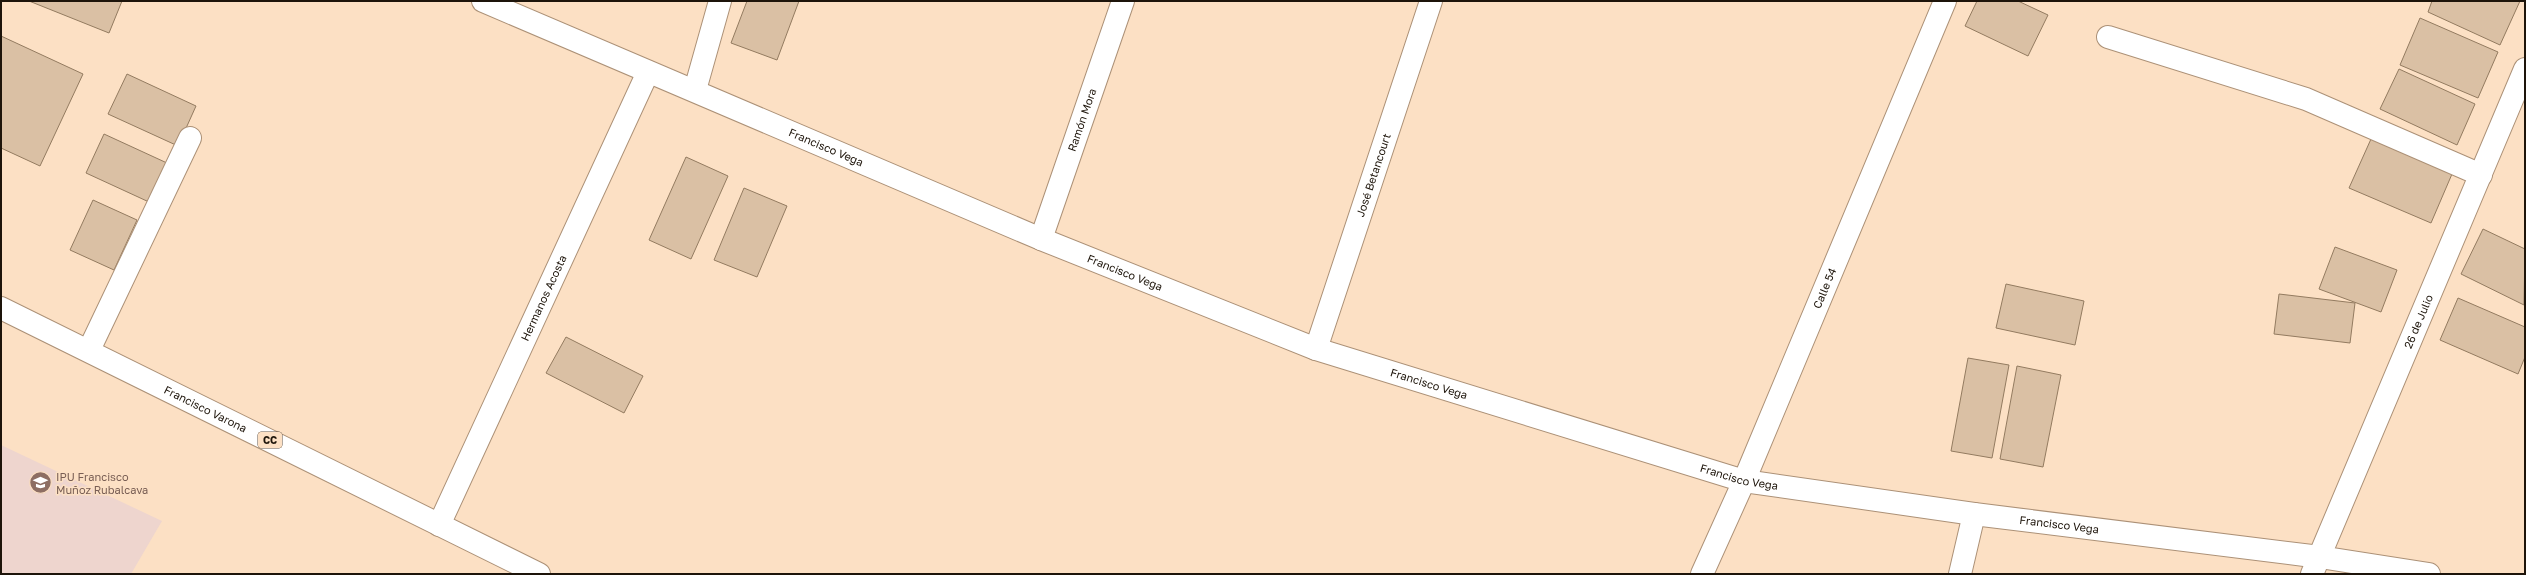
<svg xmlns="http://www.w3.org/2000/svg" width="2526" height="575" font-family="'Golos Text',sans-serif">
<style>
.education{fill:#eed5ce}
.building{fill:#dac0a4;stroke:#937b60}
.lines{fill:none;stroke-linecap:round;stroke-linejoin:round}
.minor-casing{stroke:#ac9177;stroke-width:24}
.major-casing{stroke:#ac9177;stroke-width:24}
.minor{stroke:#fff;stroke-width:22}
.major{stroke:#fff;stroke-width:22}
.labels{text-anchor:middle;stroke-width:3;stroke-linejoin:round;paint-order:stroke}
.shield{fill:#fce0c4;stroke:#605142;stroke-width:1}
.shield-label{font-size:10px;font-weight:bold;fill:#1d140a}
.street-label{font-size:11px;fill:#1d140a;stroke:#fce0c4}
.education-label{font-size:11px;fill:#785e54;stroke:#fce0c4;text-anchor:start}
</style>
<rect width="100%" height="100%" fill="#fce0c4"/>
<path class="education" d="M1,445L162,521L131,574H1Z"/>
<g class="building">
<path d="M29,1H122L109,33Z"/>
<path d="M747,1H799L777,60L731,43Z"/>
<path d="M1977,1H2018L2048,15L2028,56L1965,26Z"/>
<path d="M2432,1H2520L2500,45L2428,12Z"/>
<path d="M2420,18L2498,52L2478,98L2400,65Z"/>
<path d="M1,36L83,74L40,166L1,148Z"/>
<path d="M2399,69L2475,104L2457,145L2380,109Z"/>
<path d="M127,74L196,106L178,146L108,114Z"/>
<path d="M104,134L167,163L149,202L86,173Z"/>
<path d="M2371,139L2452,174L2431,223L2349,188Z"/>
<path d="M686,157L728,176L691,259L649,240Z"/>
<path d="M744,188L787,206L757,277L714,260Z"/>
<path d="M93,200L137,220L114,270L70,250Z"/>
<path d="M2483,229L2525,249L2524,305L2461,274Z"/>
<path d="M2335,247L2397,270L2381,312L2319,289Z"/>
<path d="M2006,284L2084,301L2075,345L1996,328Z"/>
<path d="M2279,294L2355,303L2350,343L2274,334Z"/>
<path d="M2458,298L2525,327V357L2518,374L2440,340Z"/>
<path d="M566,337L643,376L624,413L546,373Z"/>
<path d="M1968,358L2009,365L1992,458L1951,451Z"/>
<path d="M2017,366L2061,375L2043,467L2000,459Z"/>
</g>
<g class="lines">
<defs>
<g id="minor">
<path id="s1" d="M483,1L1041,239L1316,349L1744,481L1974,514L2320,557L2429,574"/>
<path d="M2108,37L2306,99L2481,175"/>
<path d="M695,90L720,1"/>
<path id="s2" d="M1041,239L1123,1"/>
<path id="s3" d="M1316,349L1431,1"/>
<path d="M89,350L190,138"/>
<path id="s4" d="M439,525L648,72"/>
<path id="s5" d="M1702,574L1744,481L1945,1"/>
<path d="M1960,574L1974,514"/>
<path id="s6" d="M2312,574L2525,69"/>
</g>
<g id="major">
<path id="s7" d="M1,308L539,574"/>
</g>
</defs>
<use href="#minor" class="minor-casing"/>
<use href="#major" class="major-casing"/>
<use href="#minor" class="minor"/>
<use href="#major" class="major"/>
</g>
<defs>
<symbol id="school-disc" viewBox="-11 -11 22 22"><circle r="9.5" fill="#8d6e63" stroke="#fce0c4"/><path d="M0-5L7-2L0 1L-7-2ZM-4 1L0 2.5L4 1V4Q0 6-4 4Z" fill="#fff"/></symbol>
</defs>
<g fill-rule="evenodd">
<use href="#school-disc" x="28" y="470" width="25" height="25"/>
</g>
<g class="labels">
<rect class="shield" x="258" y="432" width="24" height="16" rx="3"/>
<g class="shield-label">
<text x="270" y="444">CC</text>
</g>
<g class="street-label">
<text dy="4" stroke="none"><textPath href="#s2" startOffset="126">Ramón Mora</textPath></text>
<text dy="4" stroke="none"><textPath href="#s1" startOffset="373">Francisco Vega</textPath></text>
<text dy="4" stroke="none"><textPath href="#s3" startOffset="183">José Betancourt</textPath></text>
<text dy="4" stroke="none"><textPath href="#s1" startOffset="697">Francisco Vega</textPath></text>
<text dy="4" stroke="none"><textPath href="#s5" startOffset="311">Calle 54</textPath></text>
<text dy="4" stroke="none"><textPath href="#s4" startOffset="250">Hermanos Acosta</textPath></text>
<text dy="4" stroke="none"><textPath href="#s6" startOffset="274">26 de Julio</textPath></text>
<text dy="4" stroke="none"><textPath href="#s1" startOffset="1021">Francisco Vega</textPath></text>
<text dy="4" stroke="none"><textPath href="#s7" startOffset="228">Francisco Varona</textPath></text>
<text dy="4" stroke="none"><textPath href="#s1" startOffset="1345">Francisco Vega</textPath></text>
<text dy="4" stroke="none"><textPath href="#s1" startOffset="1669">Francisco Vega</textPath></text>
</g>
<g class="education-label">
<text x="56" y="481">IPU Francisco<tspan x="56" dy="13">Muñoz Rubalcava</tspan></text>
</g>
</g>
<rect width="2526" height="575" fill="none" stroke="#1d140a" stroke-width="4"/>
</svg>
